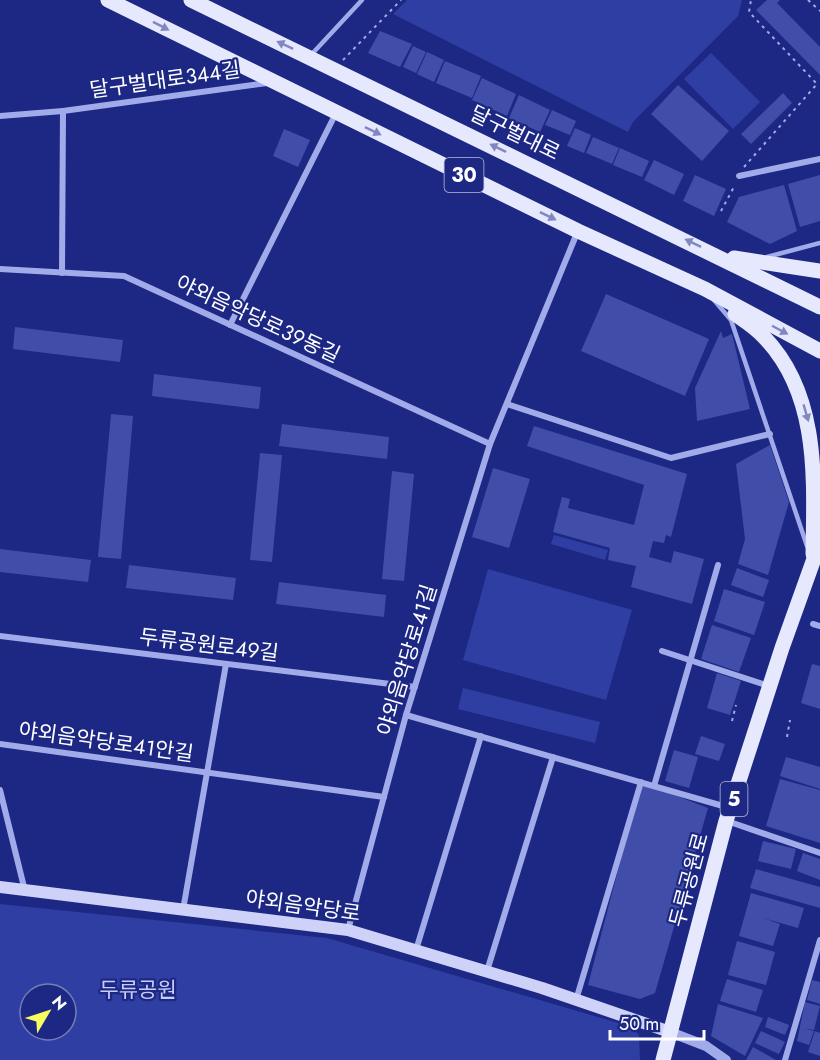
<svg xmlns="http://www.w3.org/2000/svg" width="820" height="1060" font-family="Jost,'Noto Sans KR',sans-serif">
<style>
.green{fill:#2f3ea2;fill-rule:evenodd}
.building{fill:#404eaa}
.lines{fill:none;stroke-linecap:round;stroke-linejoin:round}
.path{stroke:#a2abea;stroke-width:2;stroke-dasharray:3 4.5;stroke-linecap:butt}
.service{stroke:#a2abea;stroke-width:4.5}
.minor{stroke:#a2abea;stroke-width:6}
.tertiary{stroke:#a2abea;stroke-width:10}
.secondary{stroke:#ced2f8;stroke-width:12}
.primary{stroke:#e6e8fe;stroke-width:15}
.oneway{fill:#8188c0}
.labels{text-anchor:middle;stroke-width:4.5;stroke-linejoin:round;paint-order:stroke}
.shield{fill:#1c2883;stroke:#bbbeda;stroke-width:1.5}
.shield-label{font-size:20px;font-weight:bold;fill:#fff}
.street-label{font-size:21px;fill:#fff;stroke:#1c2883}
.park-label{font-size:21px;fill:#c7cdf8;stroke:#1c2883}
</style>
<rect width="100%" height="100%" fill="#1c2883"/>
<g class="green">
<path d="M407,0H742L738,16L633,122L628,132L393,14Z"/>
<path d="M711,53L760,102L733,129L684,79Z"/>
<path d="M554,535L608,550L605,560L551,544Z"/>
<path d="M488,569L632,610L606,700L463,660Z"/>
<path d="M463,688L600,722L595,743L458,709Z"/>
<path d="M0,904L327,938L632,1027L639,1035L640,1060H0ZM30,994H66V1030H30Z"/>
</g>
<g class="building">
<path d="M767,0H780L777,3L820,47V75L756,10Z"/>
<path d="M380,31L412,44L400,67L368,53Z"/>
<path d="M413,46L426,52L416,73L403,67Z"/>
<path d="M427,52L444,60L434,82L417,74Z"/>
<path d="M445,61L481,76L472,98L436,83Z"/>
<path d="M482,78L516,94L507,116L472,100Z"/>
<path d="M678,85L729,131L702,161L651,114Z"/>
<path d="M783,93L792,103L751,144L741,134Z"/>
<path d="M519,95L550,110L540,132L509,118Z"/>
<path d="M552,110L576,121L570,135L545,125Z"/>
<path d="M575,128L591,135L584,153L567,146Z"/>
<path d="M284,129L310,140L298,167L273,156Z"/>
<path d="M593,137L619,148L612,164L586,153Z"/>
<path d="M620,148L649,161L642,177L613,165Z"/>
<path d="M654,160L684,174L674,195L644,180Z"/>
<path d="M695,175L726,189L714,216L683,201Z"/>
<path d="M820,175V221L800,227L788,184Z"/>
<path d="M784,185L797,231L770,244L727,222L739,197Z"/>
<path d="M606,294L709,339L685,396L581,351Z"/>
<path d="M15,327L123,340L120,362L13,349Z"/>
<path d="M721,331L723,338L732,334L750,409L697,421L695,388Z"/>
<path d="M154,374L261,387L259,409L152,396Z"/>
<path d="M111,414L133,416L121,559L98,557Z"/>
<path d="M282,424L389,437L387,459L279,446Z"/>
<path d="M534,426L687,474L671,537L666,535L664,543L653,541L649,557L671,563L674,551L704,559L692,604L631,587L636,566L608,560L610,548L553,532L562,497L570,499L568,508L634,525L644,485L527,446Z"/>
<path d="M770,445L789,502L768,575L738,564L745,539L736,464Z"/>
<path d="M260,453L282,455L272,562L250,560Z"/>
<path d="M493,468L530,479L509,548L472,537Z"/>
<path d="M392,471L414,474L404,581L382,579Z"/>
<path d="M0,549L91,560L88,582L0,572Z"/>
<path d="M129,565L236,578L233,600L126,588Z"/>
<path d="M737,568L769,580L763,597L731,585Z"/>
<path d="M279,582L386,595L384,617L276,604Z"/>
<path d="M724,589L765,602L754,635L714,621Z"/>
<path d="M712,625L751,638L739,672L701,659Z"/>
<path d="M812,664L820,666V709L801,703Z"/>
<path d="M717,673L741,681L730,715L707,708Z"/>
<path d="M701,736L725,744L719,761L695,754Z"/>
<path d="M674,750L698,757L689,788L665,781Z"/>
<path d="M786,757L820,767V789L780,776Z"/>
<path d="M780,779L820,790V843L766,826Z"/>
<path d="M641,782L708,808L655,993L640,999L588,985Z"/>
<path d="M763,841L796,849L791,869L758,861Z"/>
<path d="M803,853L820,859V880L797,871Z"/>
<path d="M756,869L820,887V908L750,888Z"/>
<path d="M751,893L804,908L798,928L763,918L780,924L773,946L739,936Z"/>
<path d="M737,941L775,952L766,985L728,975Z"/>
<path d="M727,979L763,990L756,1012L720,1001Z"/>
<path d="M812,980L820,982V1004L807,1000Z"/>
<path d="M805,1002L820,1006L814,1030L804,1028L814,1031L809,1045L797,1041Z"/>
<path d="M718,1004L763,1018L745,1056L711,1036Z"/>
<path d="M768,1017L789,1025L785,1035L765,1027Z"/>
<path d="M761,1031L785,1042L779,1054L755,1043Z"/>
<path d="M815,1031L820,1033V1056L808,1052Z"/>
<path d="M753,1047L776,1060H746Z"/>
</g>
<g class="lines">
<g class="path">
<path d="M808,0L820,11"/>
<path d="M343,60L401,0"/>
<path d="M744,167L817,84L749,12L751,0"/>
<path d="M721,211L735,185"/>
<path d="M732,721L736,705"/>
<path d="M787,737L790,720"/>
</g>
<g class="service">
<path d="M311,55L362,0"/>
<path d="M767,257L820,243"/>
<path d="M714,300L731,320L807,546"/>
</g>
<g class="minor">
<path d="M0,116L63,111L267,83"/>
<path d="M739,176L820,159"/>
<path d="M0,269L124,276L490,444"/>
<path d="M62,273L63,111"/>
<path d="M230,325L336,113"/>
<path d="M507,404L671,458L770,434"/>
<path d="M813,624L820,626"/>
<path d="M0,636L415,687"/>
<path d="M662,651L769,686"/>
<path d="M406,715L730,808"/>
<path d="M0,744L384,797"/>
<path d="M654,786L718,565"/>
<path d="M0,790L25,891"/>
<path d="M727,821L820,853"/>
<path d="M183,910L226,664"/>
<path d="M348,930L406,715L490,444L577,233"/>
<path d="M416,950L481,736"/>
<path d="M487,971L553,757"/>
<path d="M576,1000L641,782"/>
<path d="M785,1060L820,940"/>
</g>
<path class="tertiary" d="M670,1032L706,1046L726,1060"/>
<path class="secondary" d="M0,887L348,930L542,988L670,1032"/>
<g class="primary">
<path d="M108,0L578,231L705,289L820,351"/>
<path d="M191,0L820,307"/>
<path d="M734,258L820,271"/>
<path d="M735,314C745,321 756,328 764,337C820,395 814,480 813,554"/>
<path d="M663,1060L726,821L782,648L820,542"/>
</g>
</g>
<defs><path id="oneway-solid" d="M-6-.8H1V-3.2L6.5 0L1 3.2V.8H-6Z" transform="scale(1.5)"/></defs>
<g class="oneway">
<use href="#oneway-solid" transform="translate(161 26) rotate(27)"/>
<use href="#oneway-solid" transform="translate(285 45) rotate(-155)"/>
<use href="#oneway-solid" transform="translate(373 131) rotate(26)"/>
<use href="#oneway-solid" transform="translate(498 148) rotate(-154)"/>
<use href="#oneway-solid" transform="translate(548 216) rotate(26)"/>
<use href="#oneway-solid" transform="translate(693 243) rotate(-154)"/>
<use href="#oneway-solid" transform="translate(780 330) rotate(28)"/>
<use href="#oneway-solid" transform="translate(806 413) rotate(74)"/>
</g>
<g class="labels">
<g class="shield">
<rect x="444.5" y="158" width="39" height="34" rx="4.5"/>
<rect x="720.5" y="782" width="27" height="34" rx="4.5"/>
</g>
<g class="shield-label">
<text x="464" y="182">30</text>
<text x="734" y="806">5</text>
</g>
<g class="street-label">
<text transform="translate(165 80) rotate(-8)" y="7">달구벌대로344길</text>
<text transform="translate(515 133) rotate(26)" y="7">달구벌대로</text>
<text transform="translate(258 319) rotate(25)" y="7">야외음악당로39동길</text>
<text transform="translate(209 645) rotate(7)" y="7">두류공원로49길</text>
<text transform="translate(407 660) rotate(-73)" y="7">야외음악당로41길</text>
<text transform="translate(106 742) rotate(8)" y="7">야외음악당로41안길</text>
<text transform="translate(689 880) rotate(-75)" y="7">두류공원로</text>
<text transform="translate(303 906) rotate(8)" y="7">야외음악당로</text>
</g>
<g class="park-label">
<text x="138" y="997">두류공원</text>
</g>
</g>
<g transform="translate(48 1012) rotate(51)"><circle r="28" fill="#1c2883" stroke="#777eb5" stroke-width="1.5"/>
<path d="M0-4.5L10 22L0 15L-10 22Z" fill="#f6fb60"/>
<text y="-9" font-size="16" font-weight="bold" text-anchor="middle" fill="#ffffff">N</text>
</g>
<path d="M610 1030v9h94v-9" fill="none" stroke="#ffffff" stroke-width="3"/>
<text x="619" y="1030" font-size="18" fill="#ffffff" stroke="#1c2883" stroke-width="4.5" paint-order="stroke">50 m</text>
</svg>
